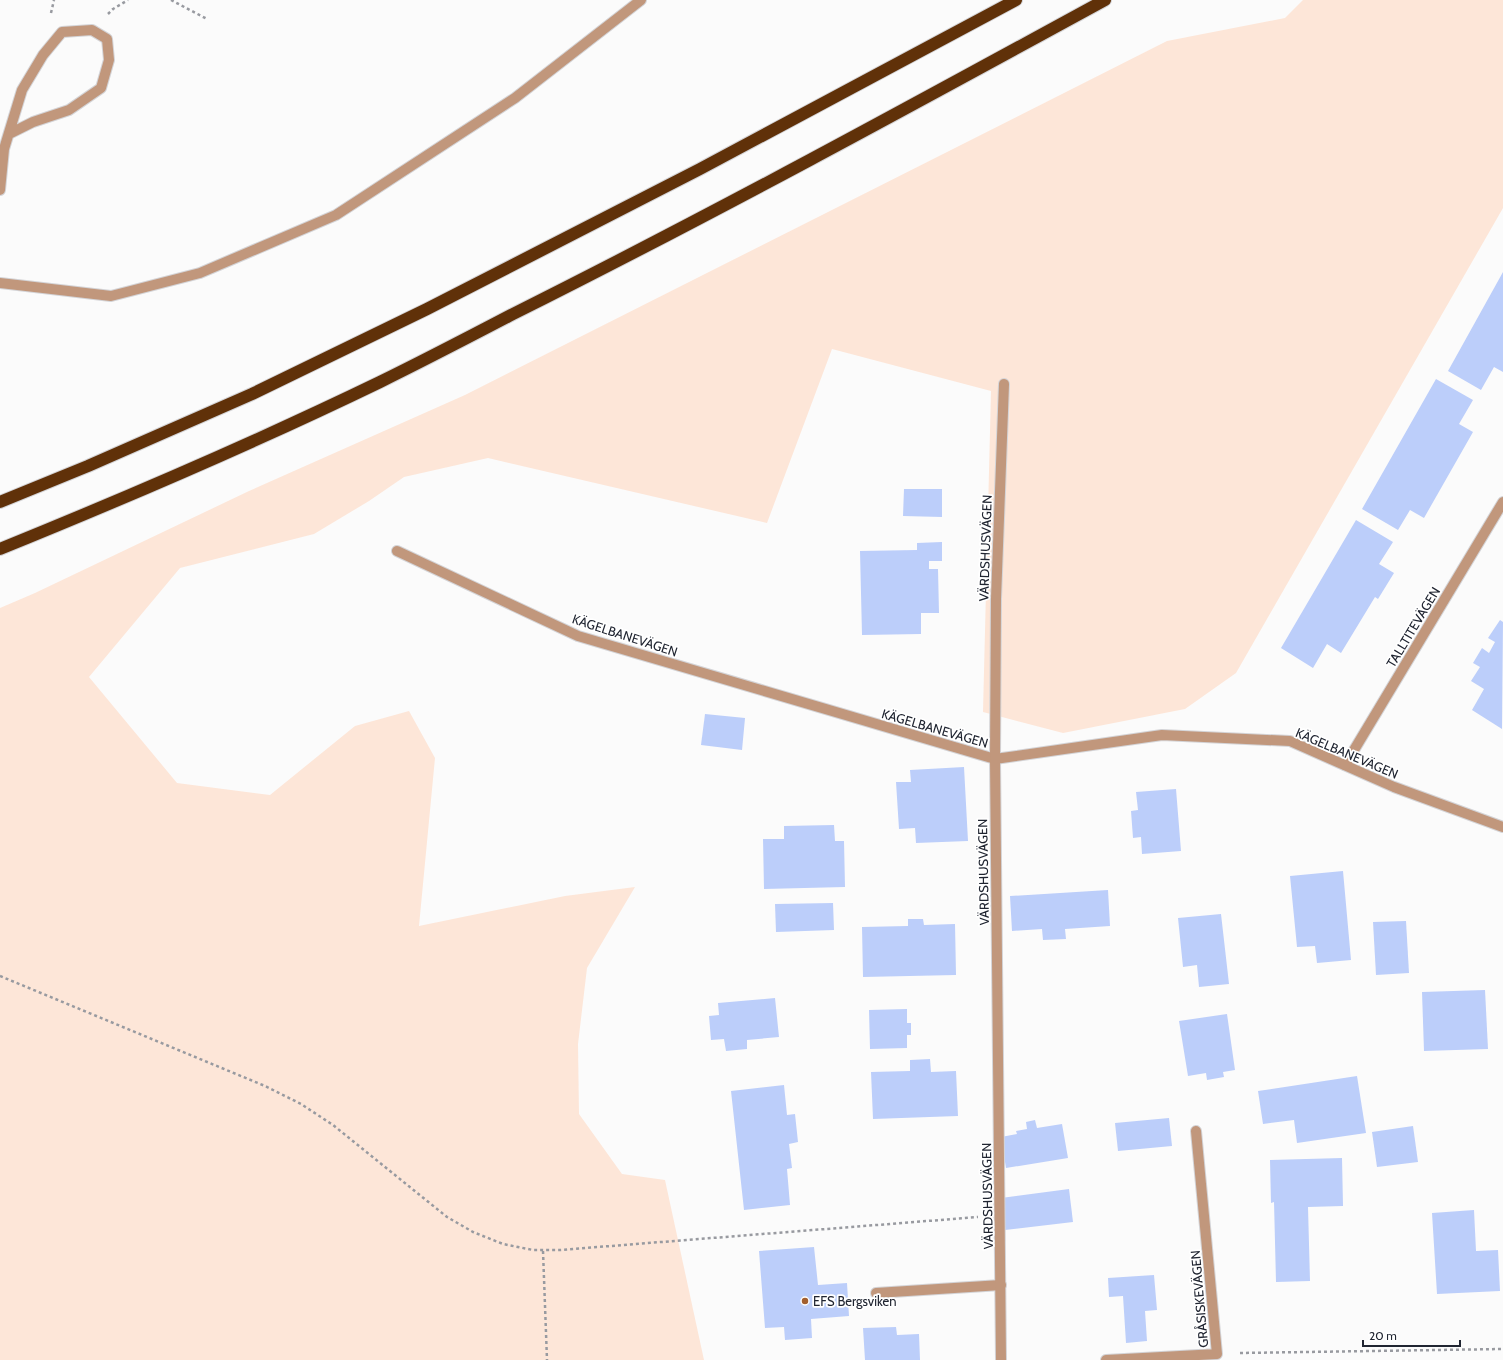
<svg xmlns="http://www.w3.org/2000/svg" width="1503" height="1360" font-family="Cabin,sans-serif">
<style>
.green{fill:#fde6d8}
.building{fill:#bccefa}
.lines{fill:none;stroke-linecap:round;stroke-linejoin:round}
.lane-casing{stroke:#d4d4d7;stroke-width:12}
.street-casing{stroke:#d4d4d7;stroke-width:12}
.highway-casing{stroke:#d4d4d7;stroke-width:14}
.path{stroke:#989aa0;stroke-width:2.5;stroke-dasharray:3 3;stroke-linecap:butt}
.lane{stroke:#c1977c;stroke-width:10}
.street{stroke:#c1977c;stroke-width:10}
.highway{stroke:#603109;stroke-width:12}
.poi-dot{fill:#a25f2e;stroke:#fff;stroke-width:1.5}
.labels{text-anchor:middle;stroke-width:3.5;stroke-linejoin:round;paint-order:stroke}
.street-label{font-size:13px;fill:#202531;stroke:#fff}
.poi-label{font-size:13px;fill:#202531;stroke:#fff;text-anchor:start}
</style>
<rect width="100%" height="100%" fill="#fbfbfb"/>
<path class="green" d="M1303,0H1503V208L1236,673L1185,709L1063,733L983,712L991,391L832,349L767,523L488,458L404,477L369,501L314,534L180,568L89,677L177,783L270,795L355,726L409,711L435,758L419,926L565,896L635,887L587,968L578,1044L579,1114L622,1174L665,1180L704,1360H0V608L35,593L249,491L465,395L1167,41L1285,18Z"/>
<g class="building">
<path d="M1503,272V372L1494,367L1481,390L1448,371Z"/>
<path d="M1436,379L1473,400L1459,424L1473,432L1424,518L1410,510L1398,530L1362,509Z"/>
<path d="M904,489H942V517L903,516Z"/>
<path d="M1356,520L1393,542L1379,564L1394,573L1378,599L1375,597L1341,653L1327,644L1313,668L1281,648Z"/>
<path d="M942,542V561H929V569H938L939,613H921V634L862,635L860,551L917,550V543Z"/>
<path d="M1500,620L1503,622L1502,729L1472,710L1484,689L1471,681L1480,667L1473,663L1482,648L1489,653L1495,642L1488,638Z"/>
<path d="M705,714L745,718L742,750L701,745Z"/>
<path d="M964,767L968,841L916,843L915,828L899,829L896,782H911L910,770Z"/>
<path d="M1176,789L1181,851L1142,854L1141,837L1133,838L1131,811L1138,810L1136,792Z"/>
<path d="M834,825L835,841H844L845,887L764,889L763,839H784V826Z"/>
<path d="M1343,871L1351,960L1317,963L1315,946L1297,947L1290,876Z"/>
<path d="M1108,890L1110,926L1065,929L1066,939L1043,940L1042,929L1012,931L1010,896Z"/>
<path d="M833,903L834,930L776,932L775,904Z"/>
<path d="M1221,914L1229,984L1199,987L1197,965L1183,967L1178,918Z"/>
<path d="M908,919H923L924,925L955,924L956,975L863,977L862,927L908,926Z"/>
<path d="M1406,921L1409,973L1376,975L1373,922Z"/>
<path d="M1485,990L1488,1049L1424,1051L1422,992Z"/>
<path d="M775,998L779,1037L747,1040V1049L726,1051L724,1039L711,1040L709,1016L719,1015L718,1003Z"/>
<path d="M907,1009V1023H911V1035H907V1048L870,1049L869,1010Z"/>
<path d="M1227,1014L1235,1070L1223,1072L1224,1077L1207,1080L1206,1073L1188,1076L1179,1021Z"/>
<path d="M930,1059L931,1072L956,1071L958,1116L873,1119L871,1072L910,1071V1060Z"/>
<path d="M1357,1076L1366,1133L1297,1143L1294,1120L1263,1124L1258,1091Z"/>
<path d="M784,1085L787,1115L795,1114L798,1142L789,1144L792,1168L787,1169L790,1205L744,1210L731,1091Z"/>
<path d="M1169,1118L1172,1146L1118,1151L1115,1123Z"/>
<path d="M1035,1120L1037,1128L1062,1124L1068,1158L1006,1168L1001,1137L1017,1134L1016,1131L1027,1129L1026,1122Z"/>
<path d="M1413,1126L1418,1162L1377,1167L1372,1132Z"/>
<path d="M1342,1158L1343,1206L1308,1207L1310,1281L1276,1282L1274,1202L1271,1203L1270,1160Z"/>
<path d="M1069,1189L1073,1222L1005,1230L1001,1198Z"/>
<path d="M1474,1210L1476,1251L1498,1250L1500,1291L1437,1294L1432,1213Z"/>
<path d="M814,1247L818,1285L847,1283L849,1316L811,1319L812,1338L785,1340L784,1327L765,1328L759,1251Z"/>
<path d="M1154,1275L1157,1310L1145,1311L1147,1341L1126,1343L1123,1296L1109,1297L1108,1278Z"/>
<path d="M896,1327L897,1335L919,1334L920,1360H865L863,1328Z"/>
</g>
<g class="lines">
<defs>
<g id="lane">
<path d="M0,190L4,149L22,90L43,55L62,32L92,30L107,39L109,60L101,88L69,110L33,122L9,134"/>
<path d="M876,1293L1001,1285"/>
</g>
<g id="street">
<path d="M0,283L111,296L200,273L336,215L515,98L641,0"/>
<path d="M397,551L578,636L995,759L1162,735L1290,741L1394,787L1503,827"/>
<path d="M1345,765L1503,502"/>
<path d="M1001,1360L995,759L996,599L1004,384"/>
<path d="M1106,1360L1217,1354L1196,1131"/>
</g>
<g id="highway">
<path d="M0,502L88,466L252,394L427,309L700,169L1016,0"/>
<path d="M0,549C128,497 256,442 380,382C425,360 469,337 513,314C713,214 909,107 1105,0"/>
</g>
</defs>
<use href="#lane" class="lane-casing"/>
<use href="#street" class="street-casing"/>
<use href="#highway" class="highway-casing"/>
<g class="path">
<path d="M171,0L207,19"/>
<path d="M51,13L54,0"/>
<path d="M108,14L113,9L128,0"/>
<path d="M0,976L265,1086L301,1104L333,1125L447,1217L473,1232L503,1244L533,1250H560L978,1217"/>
<path d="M543,1251L547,1360"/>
<path d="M1240,1353L1503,1349"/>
</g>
<use href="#lane" class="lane"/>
<use href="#street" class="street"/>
<use href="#highway" class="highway"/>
</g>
<circle class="poi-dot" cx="805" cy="1301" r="4"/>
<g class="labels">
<g class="street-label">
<text transform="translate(985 548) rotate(-88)" y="5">VÄRDSHUSVÄGEN</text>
<text transform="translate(1413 627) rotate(-59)" y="5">TALLTITEVÄGEN</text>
<text transform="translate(625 635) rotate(18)" y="5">KÄGELBANEVÄGEN</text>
<text transform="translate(935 728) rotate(16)" y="5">KÄGELBANEVÄGEN</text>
<text transform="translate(1347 753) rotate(23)" y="5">KÄGELBANEVÄGEN</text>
<text transform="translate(983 872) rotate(-91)" y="5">VÄRDSHUSVÄGEN</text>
<text transform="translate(987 1196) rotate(-91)" y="5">VÄRDSHUSVÄGEN</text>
<text transform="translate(1199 1299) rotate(-95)" y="5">GRÅSISKEVÄGEN</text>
</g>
<g class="poi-label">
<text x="813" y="1306">EFS Bergsviken</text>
</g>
</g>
<path d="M1363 1340v6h97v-6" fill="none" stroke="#202531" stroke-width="2"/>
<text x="1369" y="1340" font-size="12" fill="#202531" stroke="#ffffff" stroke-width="3" paint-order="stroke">20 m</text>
</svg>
